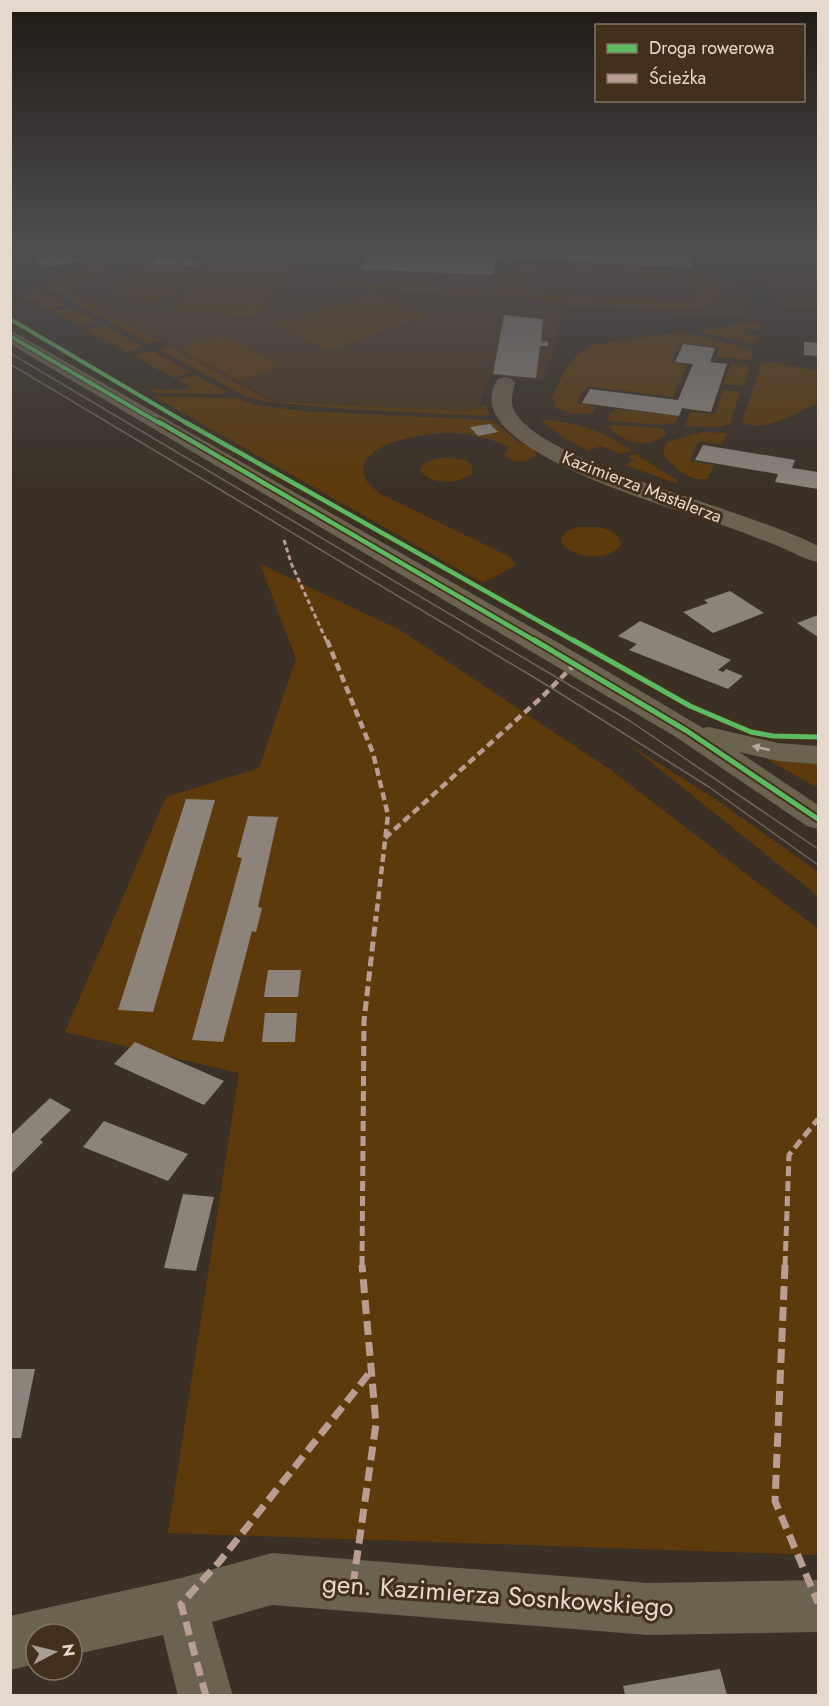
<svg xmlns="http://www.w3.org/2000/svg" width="829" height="1706" font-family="Jost,sans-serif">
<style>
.built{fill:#4b3620}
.green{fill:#5d3a0b;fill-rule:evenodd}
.building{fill:#8c847b}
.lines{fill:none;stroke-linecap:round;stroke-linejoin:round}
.minor{fill:#6c6250;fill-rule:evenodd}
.tram{stroke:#70675b;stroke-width:1.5}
.quiet-far3{stroke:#b99d93;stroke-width:3;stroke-dasharray:5 3;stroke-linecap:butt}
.quiet-far2{stroke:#b99d93;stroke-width:4.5;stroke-dasharray:8 4.5;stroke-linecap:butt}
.quiet-far1{stroke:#b99d93;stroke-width:5;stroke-dasharray:10 5;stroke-linecap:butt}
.quiet{stroke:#b99d93;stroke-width:7;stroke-dasharray:14 7;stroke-linecap:butt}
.cycleway-far2-casing{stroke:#42301d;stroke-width:6}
.cycleway-far1-casing{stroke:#42301d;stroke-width:8}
.cycleway-casing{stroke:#42301d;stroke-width:9}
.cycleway-far2{stroke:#5cba63;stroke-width:4}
.cycleway-far1{stroke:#5cba63;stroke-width:4.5}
.cycleway{stroke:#5cba63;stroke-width:5}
.oneway{fill:#b5a99c}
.labels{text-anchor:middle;stroke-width:6;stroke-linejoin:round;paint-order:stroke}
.far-street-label{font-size:18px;fill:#e5d9ce;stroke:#42301d}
.near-street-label{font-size:26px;fill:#e5d9ce;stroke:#42301d}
</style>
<rect width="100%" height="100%" fill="#3a3025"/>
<g class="built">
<path d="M161,251H696L695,268L711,269L741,287L746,300V318L565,307L545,380L490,376L479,406L467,411L272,400L59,286L131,258Z"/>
<path d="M740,251H818V308L790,310L741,257Z"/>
</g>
<g class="green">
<path d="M141,251H161L131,258L60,286L160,341L150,344L44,286L102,259Z"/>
<path d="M220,251L301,255L256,317L169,310Z"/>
<path d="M532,264L685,272L712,281L719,286L720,294L715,300L706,304V310L340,287L343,282L499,291C504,271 511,269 532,264ZM552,269L684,278L701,286L702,293L696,298L670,302L547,294L519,286L517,279C525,268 539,269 552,269Z"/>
<path d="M142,265L194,269L165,301L110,297Z"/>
<path d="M37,288L68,305L49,310L22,295Z"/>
<path d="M374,293L430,316L328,350L273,325Z"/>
<path d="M70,307L99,322L81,327L52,312Z"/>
<path d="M751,322L761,324L760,330L744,328L743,335L759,336L754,344L697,331Z"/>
<path d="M104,325L143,347L127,352L85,330Z"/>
<path d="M672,333H686L745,348L753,352L750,360L716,356L719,347L680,343L671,362L687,365L673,397L587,386L577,403L595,406L592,413L573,414L553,407L555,401L551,400C561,378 569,356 592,345Z"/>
<path d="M222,335L282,366L240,381L180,349Z"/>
<path d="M169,346L271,401L468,411L485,405L490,413L485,416L329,408L263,401L245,396L158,349Z"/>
<path d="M150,350L191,372L174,378L133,356Z"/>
<path d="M773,362L818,371V402C799,412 763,434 742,422L761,363Z"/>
<path d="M731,364L746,365L749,369L744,386L724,384Z"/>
<path d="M195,375L227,392L220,394L154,393L151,389L184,390L189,386L178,380Z"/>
<path d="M723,390L740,392L730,424L719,427L685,426L691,412L715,414Z"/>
<path d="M153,396L237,398L253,404L301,411L491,420L520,443L532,447L537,455C528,464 513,463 504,455L509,447C493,439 473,434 455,433C434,431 347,442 366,480C368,484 375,489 379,493L510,557L516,565L483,583Z"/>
<path d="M615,409L678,416L676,422L663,425L612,421L608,419L611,411L614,412Z"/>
<path d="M540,420C572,420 606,432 632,451L621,454L601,446L588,451L566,439Z"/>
<path d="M613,425L661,428L667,433C646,451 627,443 607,427Z"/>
<path d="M702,432L727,433L722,444L698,441L690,461L714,465L708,479C689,482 677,468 664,457V448L667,442Z"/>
<path d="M636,454L678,481V484L625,465L634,460L628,456Z"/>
<path d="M444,457L466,460L472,465V474C458,484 431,486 420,470L425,462Z"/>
<path d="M578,527C592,526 619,526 621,545C608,562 574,559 562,543L561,538L569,530Z"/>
<path d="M260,564L400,630L611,770L818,929V1555L168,1533L239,1073L65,1032L166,797L259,768L296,659Z"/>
<path d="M627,743L715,799L818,872V896Z"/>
<path d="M769,758L818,762V788L768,760Z"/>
</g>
<g class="building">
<path d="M371,251H692L691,268L503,257L501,262L496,261L492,272L495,273L491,275L360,269Z"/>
<path d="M51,255L59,259L71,256L83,261L53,266H44L33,260Z"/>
<path d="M157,258L179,259L174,265L152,263Z"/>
<path d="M186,260L201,261L196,266L181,265Z"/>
<path d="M504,315L543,319L541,341L548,342V346H540L536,378L493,374Z"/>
<path d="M804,342L818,343V356L804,355Z"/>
<path d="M683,344L715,348L710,362L727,364L711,412L682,408L679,416L582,403L590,389L678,400L693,364L675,362Z"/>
<path d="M490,424L498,432L478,436L470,427Z"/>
<path d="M703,445L795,460L792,468L818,472V489L775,482L778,474L695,460Z"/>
<path d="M730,591L764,613L713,633L683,612L708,603L704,600Z"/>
<path d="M818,615V637L797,623Z"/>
<path d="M640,621L731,660L718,670L723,672L726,669L743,676L728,689L629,650L637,644L618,636Z"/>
<path d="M186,799L215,800L153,1012L118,1010Z"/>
<path d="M248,816L278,817L258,907L262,908L256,932L252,931L223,1042L192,1040L242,858L237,857Z"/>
<path d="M268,970H301L298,997H264Z"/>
<path d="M265,1013H297L295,1042H262Z"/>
<path d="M135,1042L224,1081L204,1105L114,1064Z"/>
<path d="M50,1098L71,1110L40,1140L43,1142L10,1175V1136Z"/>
<path d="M104,1121L188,1154L168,1181L83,1147Z"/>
<path d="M183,1194L214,1197L196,1271L164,1268Z"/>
<path d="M10,1369H35L21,1438H10Z"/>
<path d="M720,1669L727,1695H625L623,1686Z"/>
</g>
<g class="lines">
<g class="minor">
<path d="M10,330L585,658L703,728L709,727L778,743L818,746V764L778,761L739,752L818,805V829L807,826L676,737L10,344Z"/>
<path d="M505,377L512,379L515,383C513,391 510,402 514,410C532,451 677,493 720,508C749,518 778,528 806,540L818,546V562C806,560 796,554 785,549C765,541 745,533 725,526C684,511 449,449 498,379Z"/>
<path d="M272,1553L648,1583L818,1580V1632L648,1635L272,1605L212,1622L233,1696H178L163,1635L72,1655V1634H36V1664L10,1670V1616L181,1578Z"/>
</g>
<g class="tram">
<path d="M10,353L630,721L818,849"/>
<path d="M10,364L550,687L709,787L818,865"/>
</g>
<path class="quiet-far3" d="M284,540L291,563L327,642"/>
<g class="quiet-far2">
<path d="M327,640L373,753L388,815L376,918"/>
<path d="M385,838L543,696L575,664"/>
</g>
<g class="quiet-far1">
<path d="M362,1266L364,1021L376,916"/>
<path d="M785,1266L789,1155L818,1119"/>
</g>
<g class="quiet">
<path d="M785,1265L775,1501L818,1603"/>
<path d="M353,1585L376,1424L362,1265"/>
<path d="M206,1696L181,1604L220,1561L371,1371"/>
</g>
<defs>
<g id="cycleway-far2">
<path d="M10,319L188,424"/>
<path d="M10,336L161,424"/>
</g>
<g id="cycleway-far1">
<path d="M159,422L537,642"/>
<path d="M185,422L576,642"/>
</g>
<g id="cycleway">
<path d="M534,640L687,731L818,819"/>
<path d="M573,640L690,706L751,732L773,736L818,737"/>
</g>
</defs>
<use href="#cycleway-far2" class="cycleway-far2-casing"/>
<use href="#cycleway-far1" class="cycleway-far1-casing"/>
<use href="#cycleway" class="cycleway-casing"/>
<use href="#cycleway-far2" class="cycleway-far2"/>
<use href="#cycleway-far1" class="cycleway-far1"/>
<use href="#cycleway" class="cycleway"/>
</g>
<defs><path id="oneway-solid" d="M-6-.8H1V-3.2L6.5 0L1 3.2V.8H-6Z" transform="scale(1.5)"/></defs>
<use class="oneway" href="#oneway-solid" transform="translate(761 748) rotate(-167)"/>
<linearGradient id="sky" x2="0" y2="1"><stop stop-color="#201a14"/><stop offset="0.51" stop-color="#4f4e51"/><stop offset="1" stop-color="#4f4e51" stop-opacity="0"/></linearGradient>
<rect width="829" height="490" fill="url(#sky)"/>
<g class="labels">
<g class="far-street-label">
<text transform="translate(642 487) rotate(21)" y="6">Kazimierza Mastalerza</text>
</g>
<g class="near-street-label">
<text transform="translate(498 1595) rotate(4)" y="9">gen. Kazimierza Sosnkowskiego</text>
</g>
</g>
<rect width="829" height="1706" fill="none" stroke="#e5d9ce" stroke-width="24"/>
<rect x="595" y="24" width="210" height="78" fill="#42301d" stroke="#837464" stroke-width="1.5"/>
<rect x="607" y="44" width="30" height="9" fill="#5cba63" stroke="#837464" stroke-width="1.5"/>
<text x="649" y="54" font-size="18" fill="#e5d9ce">Droga rowerowa</text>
<rect x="607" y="74" width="30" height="9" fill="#b99d93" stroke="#837464" stroke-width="1.5"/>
<text x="649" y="84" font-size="18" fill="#e5d9ce">Ścieżka</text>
<g transform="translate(54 1652) rotate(83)"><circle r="28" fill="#42301d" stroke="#837464" stroke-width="1.5"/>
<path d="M0-4.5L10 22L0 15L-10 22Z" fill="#a99e93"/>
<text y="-9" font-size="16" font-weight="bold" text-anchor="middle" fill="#e5d9ce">N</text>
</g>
</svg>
